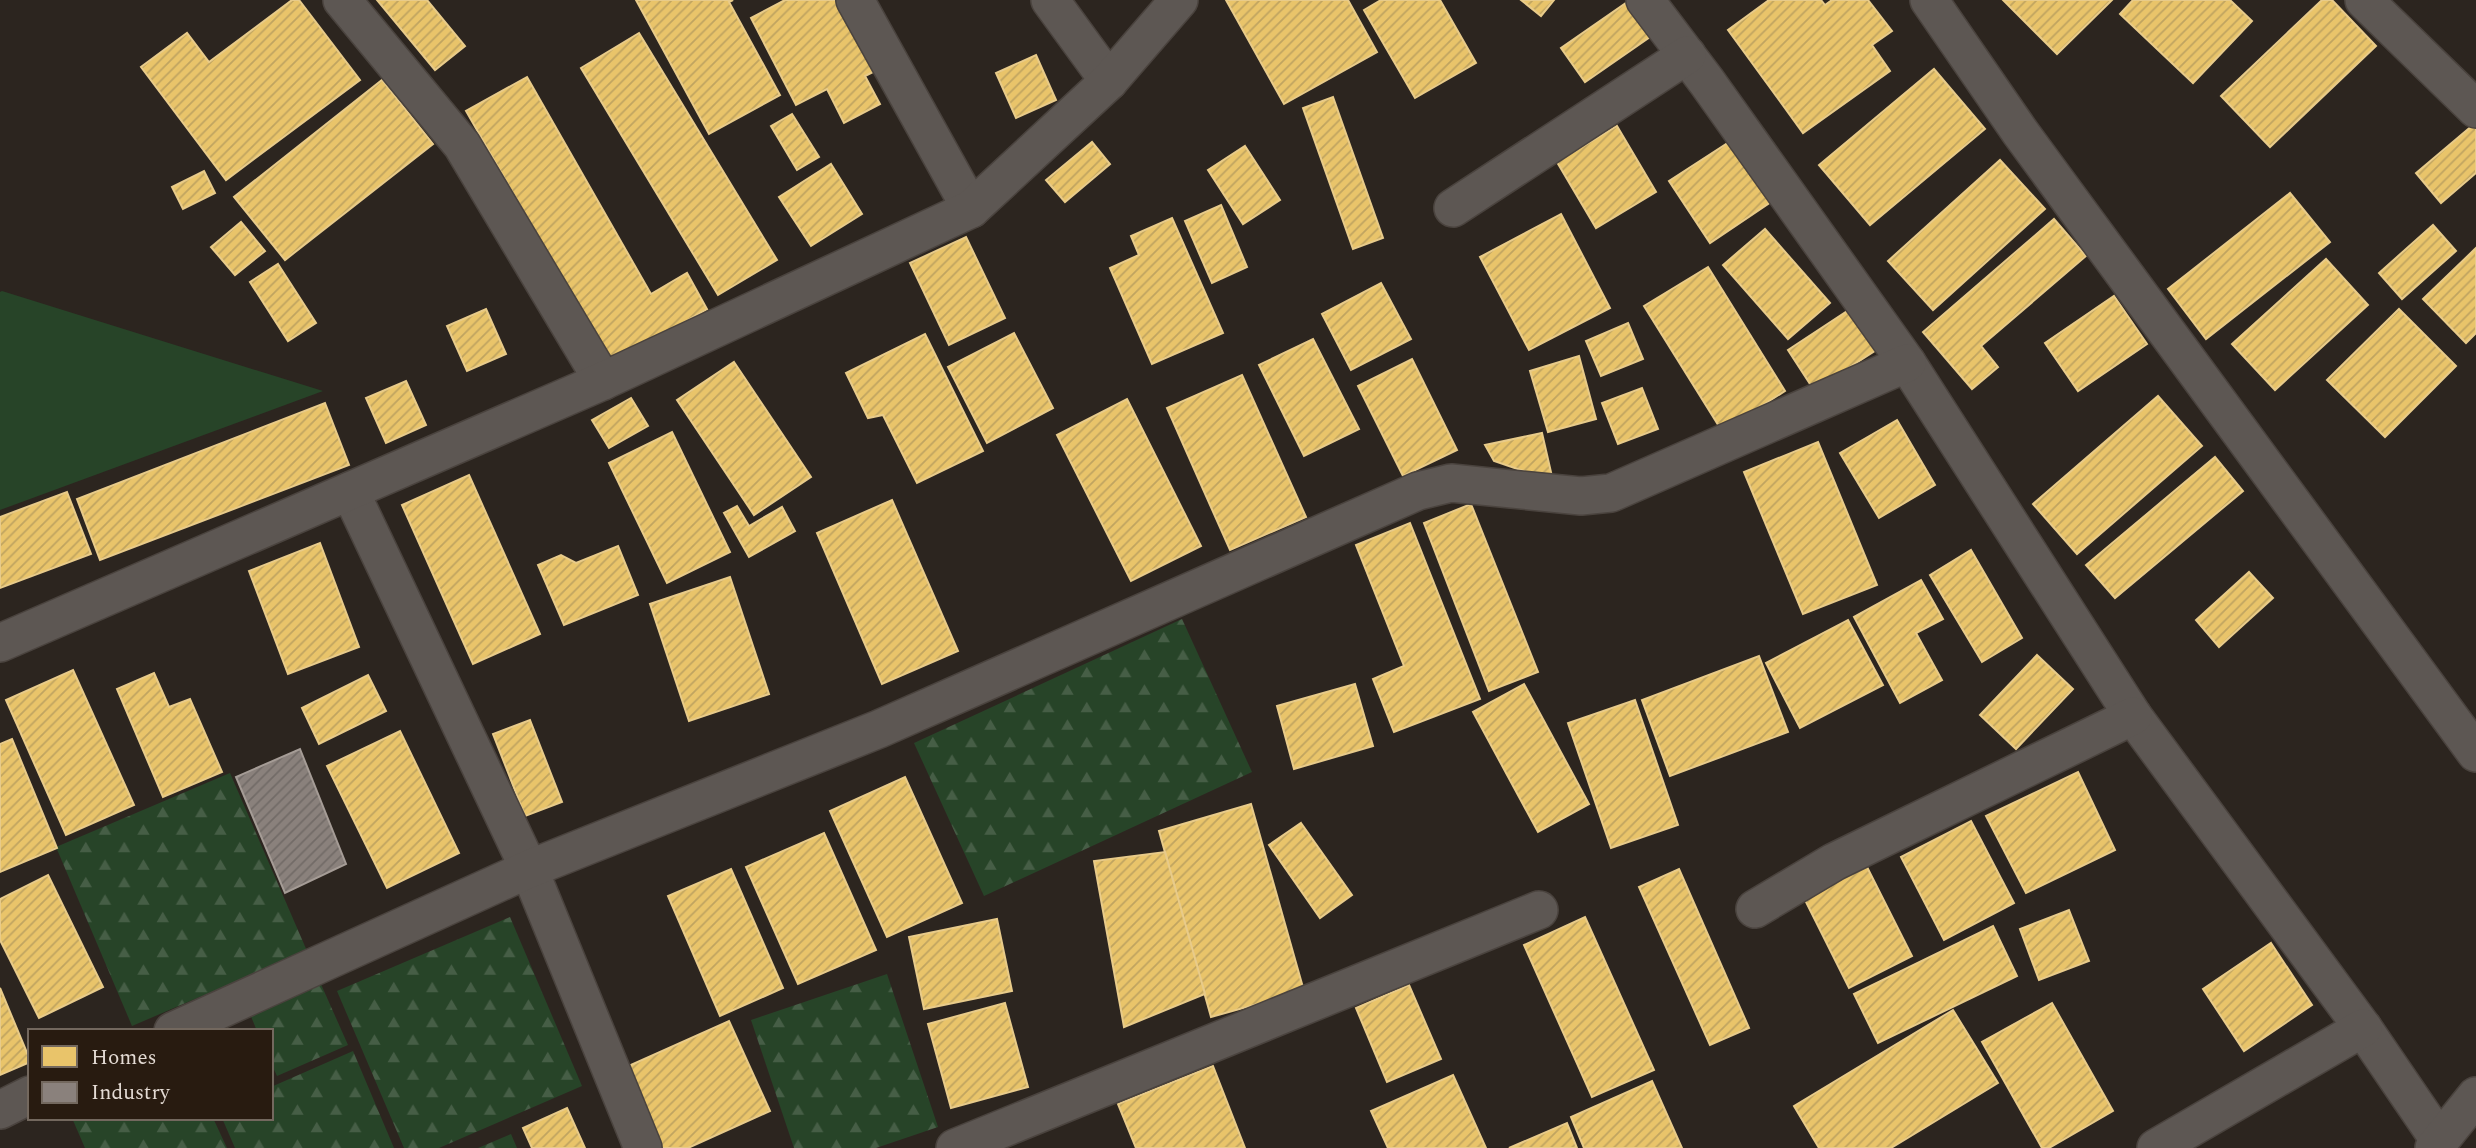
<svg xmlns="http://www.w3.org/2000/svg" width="2476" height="1148" font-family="Spectral,serif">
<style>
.grass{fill:#274428}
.forest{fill:url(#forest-firs)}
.homes{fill:url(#homes-hatch);stroke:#e8cb8a;stroke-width:2}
.industry{fill:url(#industry-hatch);stroke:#a59c96;stroke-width:2}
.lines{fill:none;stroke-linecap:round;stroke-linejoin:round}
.minor-casing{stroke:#4a433e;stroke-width:40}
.minor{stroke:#5d5753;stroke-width:37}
</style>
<defs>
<pattern id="forest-firs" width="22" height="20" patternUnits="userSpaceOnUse" patternTransform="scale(1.75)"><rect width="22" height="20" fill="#274428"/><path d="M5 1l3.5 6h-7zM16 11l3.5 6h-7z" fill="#465e46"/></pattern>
<pattern id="homes-hatch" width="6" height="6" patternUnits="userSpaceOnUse" patternTransform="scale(1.75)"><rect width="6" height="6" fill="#e9c46a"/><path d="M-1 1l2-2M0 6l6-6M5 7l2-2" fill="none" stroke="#c0a460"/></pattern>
<pattern id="industry-hatch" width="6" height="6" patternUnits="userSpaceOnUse" patternTransform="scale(1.75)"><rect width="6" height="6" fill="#8a817c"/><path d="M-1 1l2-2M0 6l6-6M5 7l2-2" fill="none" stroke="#726b67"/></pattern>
</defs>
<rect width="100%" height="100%" fill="#2c251f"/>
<path class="grass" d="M2,291L323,391L0,510V292Z"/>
<g class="forest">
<path d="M1182,619L1252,772L984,896L914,743Z"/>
<path d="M230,773L307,951L132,1026L56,847Z"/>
<path d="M510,917L582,1086L439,1148H404L337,991Z"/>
<path d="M887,974L938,1127L876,1148H794L751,1020Z"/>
<path d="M320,982L348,1045L277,1076L271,1063V1031H257L250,1014Z"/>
<path d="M353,1051L394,1148H235L222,1118H271V1087Z"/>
<path d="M72,1118H213L227,1148H85Z"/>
<path d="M511,1134L517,1148H478Z"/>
</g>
<g class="homes">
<path d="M292,0H299L360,80L226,180L141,67L187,33L209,62Z"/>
<path d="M377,0H427L465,46L435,70Z"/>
<path d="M636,0H733L729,2L780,95L709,134Z"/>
<path d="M785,0H841L877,70L865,76L880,104L844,123L827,89L796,105L751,18Z"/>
<path d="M1226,0H1348L1377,52L1284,104Z"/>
<path d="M1381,0H1440L1476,63L1415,98L1364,10Z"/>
<path d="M1521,0H1554L1541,16Z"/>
<path d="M1769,0H1821L1825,5L1832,0H1868L1892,31L1872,45L1890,71L1803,133L1728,30Z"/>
<path d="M2003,0H2112L2057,54Z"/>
<path d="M2133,0H2230L2252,21L2193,83L2120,14Z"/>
<path d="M2322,0H2332L2376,46L2270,147L2221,96Z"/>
<path d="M1626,3L1650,37L1585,82L1561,48Z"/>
<path d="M639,33L777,260L718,295L581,68Z"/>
<path d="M1036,55L1056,100L1016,118L996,73Z"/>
<path d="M1934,69L1985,129L1870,225L1819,165Z"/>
<path d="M527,77L651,294L687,273L707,309L611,364L466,111Z"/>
<path d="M382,80L433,144L285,260L234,197Z"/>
<path d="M1333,97L1383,238L1353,249L1303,108Z"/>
<path d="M792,114L819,157L797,170L771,126Z"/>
<path d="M2473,125L2476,129V173L2441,203L2416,173Z"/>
<path d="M1617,126L1656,192L1596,228L1557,162Z"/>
<path d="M1734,139L1774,200L1710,243L1669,181Z"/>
<path d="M1092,142L1110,164L1065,202L1046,180Z"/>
<path d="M1245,146L1280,200L1243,224L1208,170Z"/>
<path d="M2000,160L2045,209L1933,310L1888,261Z"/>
<path d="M831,164L862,214L811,246L779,197Z"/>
<path d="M204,171L215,193L183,209L172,187Z"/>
<path d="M2290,193L2330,242L2206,339L2168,289Z"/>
<path d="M1221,205L1247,267L1212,283L1185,221Z"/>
<path d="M1561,214L1610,308L1529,350L1480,257Z"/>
<path d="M1172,218L1223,333L1152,364L1110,268L1139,255L1131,236Z"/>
<path d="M2054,219L2086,256L1981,346L1998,367L1972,389L1923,332Z"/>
<path d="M241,222L265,251L235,275L211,247Z"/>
<path d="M2433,225L2456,251L2402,299L2379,273Z"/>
<path d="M1765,229L1830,303L1788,339L1723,265Z"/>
<path d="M966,237L1005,318L949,345L910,263Z"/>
<path d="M2476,248V333L2466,343L2423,299Z"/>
<path d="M2326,259L2368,305L2275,390L2232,344Z"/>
<path d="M278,264L316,323L288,341L250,282Z"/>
<path d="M1708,267L1785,391L1722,431L1644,306Z"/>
<path d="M1381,283L1411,339L1351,370L1322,314Z"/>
<path d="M2114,296L2147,344L2078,391L2045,343Z"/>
<path d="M1855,306L1881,347L1814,390L1788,350Z"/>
<path d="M486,309L506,354L467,371L447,326Z"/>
<path d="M2399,309L2456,366L2385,437L2327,380Z"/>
<path d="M1628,323L1643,359L1601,376L1586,341Z"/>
<path d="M1014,333L1053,408L987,443L948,367Z"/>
<path d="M925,334L983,451L917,483L883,415L868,418L846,373Z"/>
<path d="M1313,339L1359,429L1304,456L1259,365Z"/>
<path d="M1579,356L1596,419L1548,432L1530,371Z"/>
<path d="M1412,359L1457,450L1403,476L1358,386Z"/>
<path d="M734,362L811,477L754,515L677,400Z"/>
<path d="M1242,375L1306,517L1230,550L1167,408Z"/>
<path d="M406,381L426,425L386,443L366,398Z"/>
<path d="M1642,388L1658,429L1618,444L1602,403Z"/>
<path d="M2158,396L2202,446L2077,554L2033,504Z"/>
<path d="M631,398L648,426L609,448L592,420Z"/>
<path d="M1127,399L1201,546L1131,581L1057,435Z"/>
<path d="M325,403L349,465L100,560L77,499Z"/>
<path d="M1897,420L1935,485L1879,518L1840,453Z"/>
<path d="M672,432L730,552L667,583L609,463Z"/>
<path d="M1542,433L1553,481L1494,461L1485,445Z"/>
<path d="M1818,442L1877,585L1803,614L1744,472Z"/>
<path d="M2215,457L2243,491L2115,598L2086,565Z"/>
<path d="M469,475L540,634L473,664L402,505Z"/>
<path d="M67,492L91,554L0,588V517Z"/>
<path d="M892,500L958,651L882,684L817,533Z"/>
<path d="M1471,504L1538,672L1489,691L1424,523Z"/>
<path d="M737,506L749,526L782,507L795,531L749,557L724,513Z"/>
<path d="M1410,523L1480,699L1394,732L1373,679L1404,666L1356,545Z"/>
<path d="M320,543L359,647L288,674L249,571Z"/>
<path d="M618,546L638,595L564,625L538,565L561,555L576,563Z"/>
<path d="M1971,550L2022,638L1982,662L1930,575Z"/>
<path d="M2249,572L2273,598L2219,647L2196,620Z"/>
<path d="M730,577L769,694L689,721L650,604Z"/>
<path d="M1921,580L1943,619L1916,633L1942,680L1900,703L1854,617Z"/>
<path d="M1848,620L1883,685L1800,728L1766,663Z"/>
<path d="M2037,655L2073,689L2016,749L1980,715Z"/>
<path d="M1759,656L1788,732L1670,776L1642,700Z"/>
<path d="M73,670L134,805L66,835L6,700Z"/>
<path d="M154,673L169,707L190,699L222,772L163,797L117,689Z"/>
<path d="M368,675L386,711L319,744L302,708Z"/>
<path d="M1355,684L1373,746L1294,769L1277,706Z"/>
<path d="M1524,684L1589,804L1538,832L1473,712Z"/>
<path d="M1635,700L1678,825L1611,848L1568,723Z"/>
<path d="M530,720L562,802L525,816L493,734Z"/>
<path d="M400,731L459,853L387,888L327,766Z"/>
<path d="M12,739L57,848L0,872V744Z"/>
<path d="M2078,772L2115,850L2026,893L1986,816Z"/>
<path d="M905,777L962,903L887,937L830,811Z"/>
<path d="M1251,804L1304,991L1211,1017L1159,831Z"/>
<path d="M1971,821L2014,903L1944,940L1901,857Z"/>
<path d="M1301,823L1352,895L1320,918L1269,845Z"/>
<path d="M824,833L876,950L798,984L746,867Z"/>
<path d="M1165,852L1205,994L1124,1027L1094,861Z"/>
<path d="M1866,865L1912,956L1849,988L1803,896Z"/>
<path d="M731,869L783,988L720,1016L668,896Z"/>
<path d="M1679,869L1749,1028L1710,1045L1639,887Z"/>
<path d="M48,875L103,987L39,1018L0,940V899Z"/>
<path d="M2069,910L2089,961L2039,980L2020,929Z"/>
<path d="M1585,917L1654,1070L1592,1097L1524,945Z"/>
<path d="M997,919L1012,991L924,1009L909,937Z"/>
<path d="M1993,926L2017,976L1878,1043L1854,994Z"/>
<path d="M2271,943L2312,1005L2244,1051L2203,989Z"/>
<path d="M1409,985L1441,1059L1387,1082L1356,1008Z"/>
<path d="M0,988L30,1060V1062L0,1075Z"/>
<path d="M1005,1003L1028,1087L951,1108L928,1024Z"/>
<path d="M2052,1003L2113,1111L2049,1148H2042L1982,1042Z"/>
<path d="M1953,1010L1998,1083L1891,1148H1819L1794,1106Z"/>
<path d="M729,1021L770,1111L688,1148H660L624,1068Z"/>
<path d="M1213,1066L1245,1148H1136L1118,1104Z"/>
<path d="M1453,1075L1486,1148H1388L1371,1111Z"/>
<path d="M1652,1081L1682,1148H1584L1571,1117Z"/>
<path d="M567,1108L585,1148H532L523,1128Z"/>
<path d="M1567,1123L1577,1148H1509Z"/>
</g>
<path class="industry" d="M300,749L346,864L285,893L236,777Z"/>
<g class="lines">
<defs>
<g id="minor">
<path d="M342,0L462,145L603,381"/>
<path d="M855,0L971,209"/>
<path d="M1050,0L1109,81"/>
<path d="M1645,0L1707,82L1907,363L2133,716L2363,1028L2440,1141"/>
<path d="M1929,0L2020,132L2476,753"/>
<path d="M2364,0L2476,109"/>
<path d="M1453,208L1687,55"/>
<path d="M350,491L529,869L643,1148"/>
<path d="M0,643L603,381L971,209L1109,81L1179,0"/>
<path d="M1755,909L1834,862L2133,716"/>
<path d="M173,1031L529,869L879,729L1418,491L1451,483L1581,496L1611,493L1907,363"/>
<path d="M0,1110L30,1095"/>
<path d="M955,1148L1539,910"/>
<path d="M2156,1148L2363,1028"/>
<path d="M2434,1148L2476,1096"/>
</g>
</defs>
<use href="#minor" class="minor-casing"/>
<use href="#minor" class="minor"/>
</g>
<rect x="28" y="1029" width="245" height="91" fill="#281b10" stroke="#73685e" stroke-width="2"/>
<rect x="42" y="1046" width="35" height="21" fill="#e9c46a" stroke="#73685e" stroke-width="2"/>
<text x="91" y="1064" font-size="21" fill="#e4dbd4">Homes</text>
<rect x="42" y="1082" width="35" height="21" fill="#8a817c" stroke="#73685e" stroke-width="2"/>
<text x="91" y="1099" font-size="21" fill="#e4dbd4">Industry</text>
</svg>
